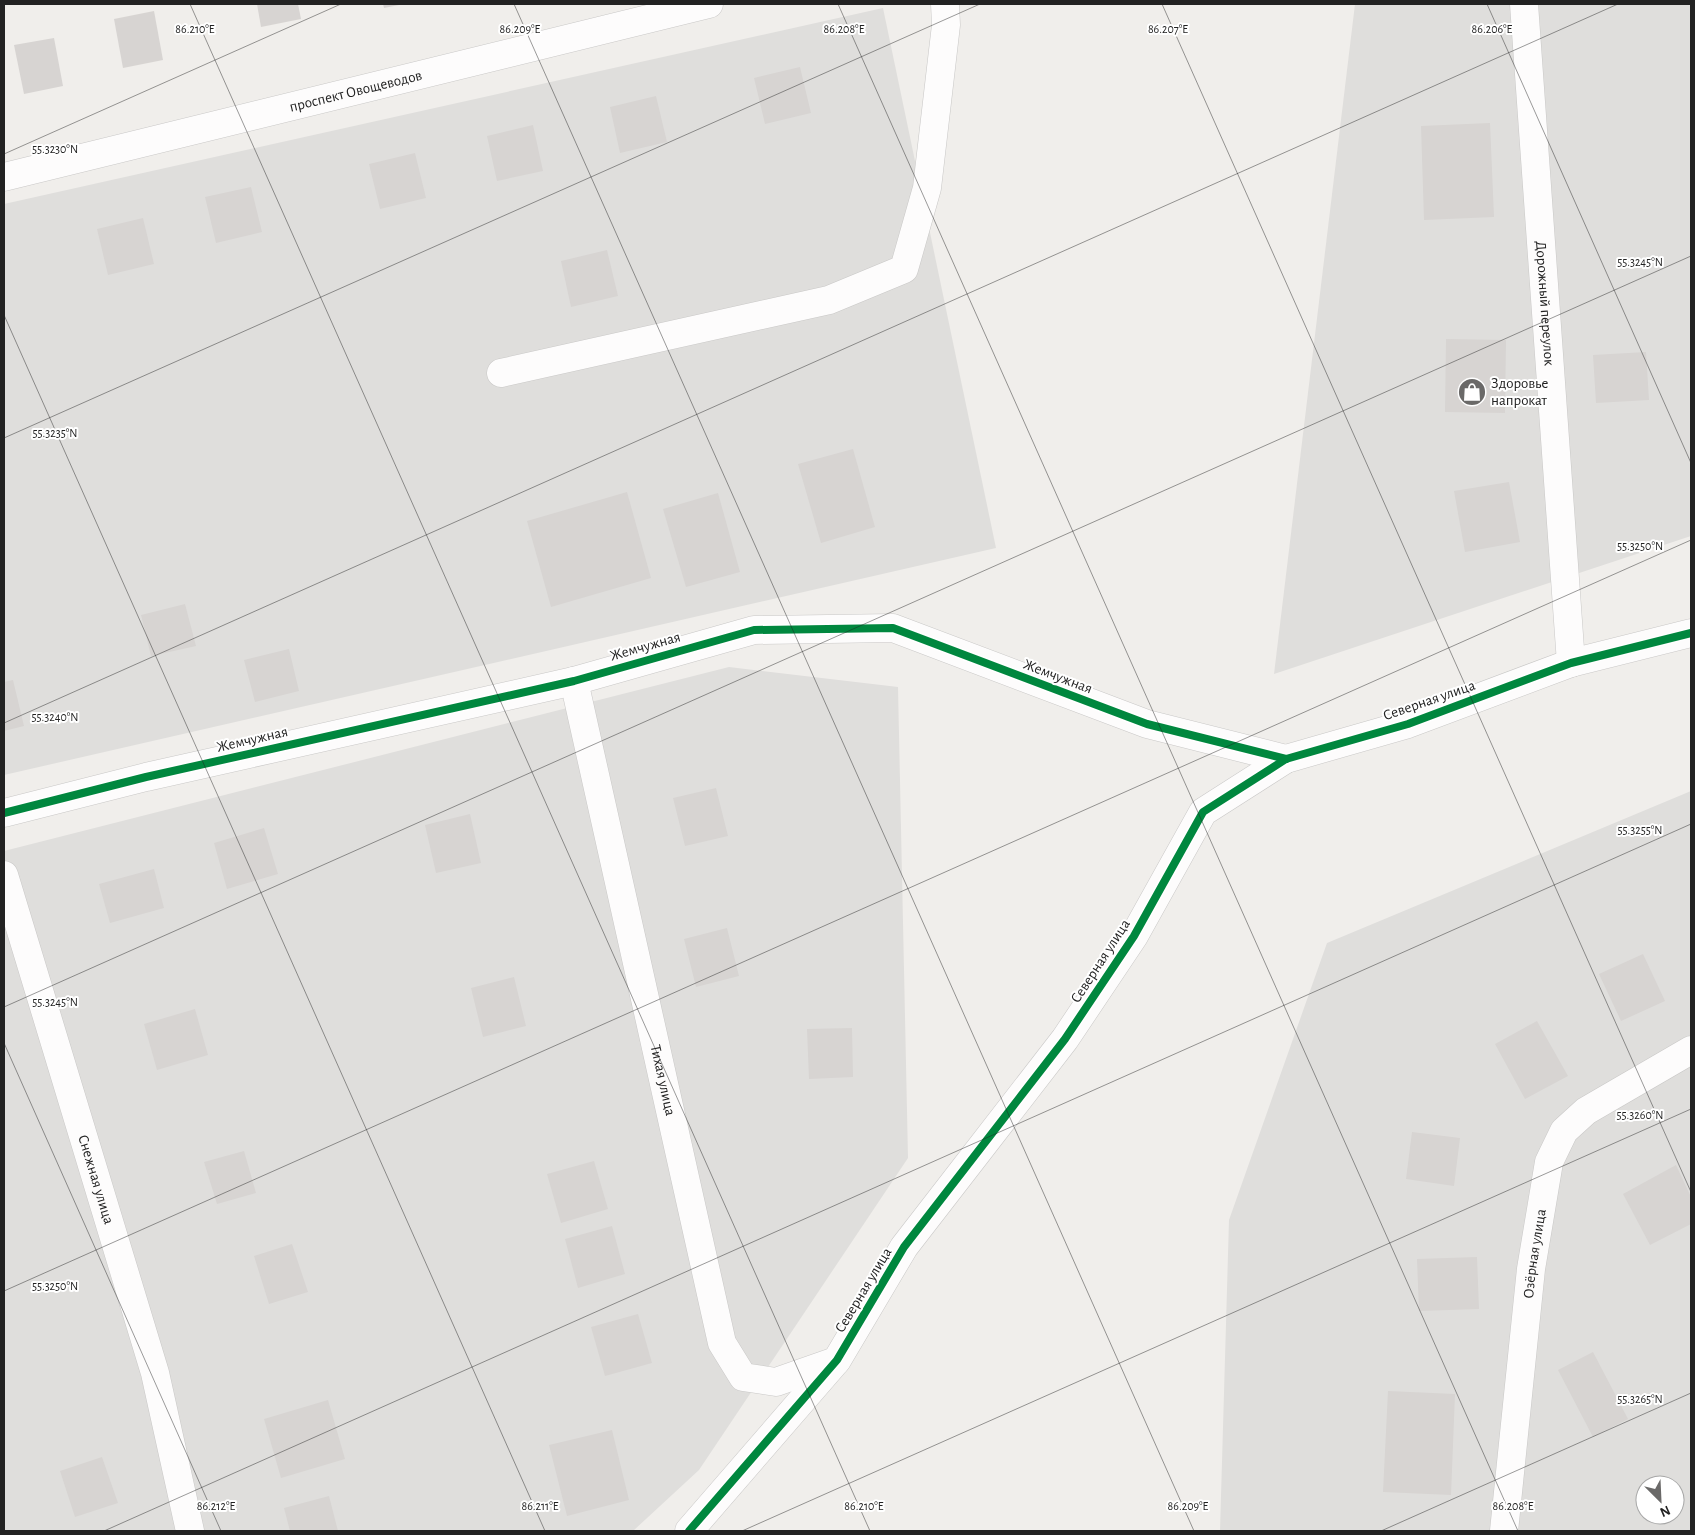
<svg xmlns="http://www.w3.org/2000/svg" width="1695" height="1535" font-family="'Alegreya Sans',sans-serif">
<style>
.residential{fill:#dfdedc;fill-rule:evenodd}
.building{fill:#d7d4d2}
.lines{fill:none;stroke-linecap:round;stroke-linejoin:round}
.street-casing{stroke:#c9c8c7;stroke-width:29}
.street{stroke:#fdfcfc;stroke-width:28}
.cycleway-casing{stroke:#fff;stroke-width:11}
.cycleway{stroke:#00873e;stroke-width:8}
.ticks{fill:none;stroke:#222;stroke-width:1;stroke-opacity:0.45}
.labels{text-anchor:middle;stroke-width:4;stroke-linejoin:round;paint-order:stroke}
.street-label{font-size:15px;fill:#222;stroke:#fff}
.poi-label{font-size:15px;fill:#222;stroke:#fff;text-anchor:start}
.ticks-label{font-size:12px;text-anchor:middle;fill:#222;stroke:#fff;stroke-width:4;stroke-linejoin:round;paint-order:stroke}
</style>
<rect width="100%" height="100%" fill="#f0eeeb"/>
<g class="residential">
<path d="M1355,4H1691V536L1274,674Z"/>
<path d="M883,8L996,548L4,775V204Z"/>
<path d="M729,667L898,687L908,1158L699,1470L633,1531H4V851Z"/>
<path d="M1691,791V1531H1220L1229,1220L1327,943ZM1645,1485H1675V1515H1645Z"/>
</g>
<g class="building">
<path d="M257,4H298L301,19L261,27Z"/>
<path d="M383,4H399V5L384,8Z"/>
<path d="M154,11L163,60L123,68L114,19Z"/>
<path d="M54,38L63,86L24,94L14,45Z"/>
<path d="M800,67L811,113L765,124L754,78Z"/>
<path d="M656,96L667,142L620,153L610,107Z"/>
<path d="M1490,123L1494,217L1424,220L1421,126Z"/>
<path d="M533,125L543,171L497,181L487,136Z"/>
<path d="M415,153L426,198L380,209L369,164Z"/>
<path d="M251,187L262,232L216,243L205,197Z"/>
<path d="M143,218L154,264L108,275L97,229Z"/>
<path d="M607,250L618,296L571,307L561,261Z"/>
<path d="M1446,339L1506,340L1505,413L1445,412Z"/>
<path d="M1646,352L1649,400L1596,403L1593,355Z"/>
<path d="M853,449L875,527L821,543L798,464Z"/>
<path d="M1509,482L1520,542L1465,552L1454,491Z"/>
<path d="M627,492L651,578L551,607L527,521Z"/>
<path d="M718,493L740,572L686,587L663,509Z"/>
<path d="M185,604L196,646L151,656L141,615Z"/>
<path d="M289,649L299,691L255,702L244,660Z"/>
<path d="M13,680L24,726L4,731V682Z"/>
<path d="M716,788L728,836L685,846L673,798Z"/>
<path d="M470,814L481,863L436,873L425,825Z"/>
<path d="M264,828L278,874L227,889L214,843Z"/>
<path d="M154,869L164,908L110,923L99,884Z"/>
<path d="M727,928L739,976L696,987L684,939Z"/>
<path d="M1643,954L1665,1001L1621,1021L1599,974Z"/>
<path d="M514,977L526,1026L483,1037L471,988Z"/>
<path d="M195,1009L208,1055L157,1070L144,1024Z"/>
<path d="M1537,1021L1568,1076L1525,1099L1495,1044Z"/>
<path d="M852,1028L853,1077L809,1079L807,1029Z"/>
<path d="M1412,1132L1460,1138L1454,1186L1406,1179Z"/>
<path d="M244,1151L256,1193L217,1204L204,1162Z"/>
<path d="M594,1161L608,1209L561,1223L547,1174Z"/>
<path d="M1676,1165L1691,1197V1224L1650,1245L1623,1194Z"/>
<path d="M612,1226L625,1274L578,1288L565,1239Z"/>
<path d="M292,1244L308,1292L269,1304L254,1256Z"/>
<path d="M1477,1257L1479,1309L1419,1311L1417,1259Z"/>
<path d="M638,1314L652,1363L605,1376L591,1327Z"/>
<path d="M1593,1352L1628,1419L1593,1437L1558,1370Z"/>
<path d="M1388,1391L1455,1394L1451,1495L1383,1492Z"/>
<path d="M328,1400L345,1459L281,1478L264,1419Z"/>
<path d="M612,1430L629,1500L567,1516L549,1445Z"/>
<path d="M102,1457L118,1503L75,1517L60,1471Z"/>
<path d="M329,1496L338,1531H290L284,1508Z"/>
</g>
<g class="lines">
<defs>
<g id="street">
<path id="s1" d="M1524,4L1571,663"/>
<path id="s2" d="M4,177L709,4"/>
<path d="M501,373L829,300L904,269L927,188L946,25L945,4"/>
<path id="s3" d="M574,681L722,1343L743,1377L776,1382L836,1361"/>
<path d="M4,813L146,777L574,681L754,630L893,628L1147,724L1286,759"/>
<path id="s4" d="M4,875L155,1373L190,1531"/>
<path d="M689,1531L837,1360L904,1247L1065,1039L1134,936L1203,812L1286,759L1408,724L1571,663L1691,633"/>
<path id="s5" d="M1504,1531L1531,1269L1549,1162L1564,1131L1586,1111L1691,1050"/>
</g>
</defs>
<use href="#street" class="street-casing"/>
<use href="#street" class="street"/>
<defs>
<g id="cycleway">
<path d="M4,813L146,777L574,681L754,630L893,628L1147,724L1286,759"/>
<path d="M689,1531L837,1360L904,1247L1065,1039L1134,936L1203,812L1286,759L1408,724L1571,663L1691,633"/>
</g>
</defs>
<use href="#cycleway" class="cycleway-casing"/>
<use href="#cycleway" class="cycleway"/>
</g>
<path class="ticks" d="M190,4L870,1531M514,4L1194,1531M838,4L1518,1531M1162,4L1691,1192M1487,4L1691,463M4,154L341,4M4,315L545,1531M4,438L980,4M4,723L1618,4M4,1007L1691,256M4,1043L221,1531M4,1291L1691,540M104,1531L1691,824M742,1531L1691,1109M1381,1531L1691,1393"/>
<defs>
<symbol id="shop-disc" viewBox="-11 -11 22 22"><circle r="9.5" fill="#6a6968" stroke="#fff"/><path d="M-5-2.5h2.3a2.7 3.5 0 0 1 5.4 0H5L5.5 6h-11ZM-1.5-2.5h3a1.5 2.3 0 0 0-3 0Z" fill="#fff"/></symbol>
</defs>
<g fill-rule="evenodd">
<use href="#shop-disc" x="1456" y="376" width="32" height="32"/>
</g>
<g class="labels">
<g class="street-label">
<text dy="5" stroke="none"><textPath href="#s2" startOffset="362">проспект Овощеводов</textPath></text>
<text dy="5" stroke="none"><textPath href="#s1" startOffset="300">Дорожный переулок</textPath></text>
<text transform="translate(645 646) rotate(-16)" y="5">Жемчужная</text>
<text transform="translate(1058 676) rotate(21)" y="5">Жемчужная</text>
<text transform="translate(1429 700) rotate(-19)" y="5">Северная улица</text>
<text transform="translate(252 739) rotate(-13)" y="5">Жемчужная</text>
<text transform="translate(1100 961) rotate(-57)" y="5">Северная улица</text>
<text dy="5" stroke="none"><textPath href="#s3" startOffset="409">Тихая улица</textPath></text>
<text dy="5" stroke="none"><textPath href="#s4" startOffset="318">Снежная улица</textPath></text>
<text dy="5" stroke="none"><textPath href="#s5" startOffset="279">Озёрная улица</textPath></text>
<text transform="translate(863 1290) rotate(-59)" y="5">Северная улица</text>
</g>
<g class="poi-label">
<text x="1491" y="388">Здоровье<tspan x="1491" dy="17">напрокат</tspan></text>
</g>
</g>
<g class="ticks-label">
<text x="195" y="33">86.210°E</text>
<text x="520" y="33">86.209°E</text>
<text x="844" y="33">86.208°E</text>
<text x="1168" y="33">86.207°E</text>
<text x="1492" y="33">86.206°E</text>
<text x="55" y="153">55.3230°N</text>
<text x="1640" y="266">55.3245°N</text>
<text x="55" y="437">55.3235°N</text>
<text x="1640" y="550">55.3250°N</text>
<text x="55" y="721">55.3240°N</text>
<text x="1640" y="834">55.3255°N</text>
<text x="55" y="1006">55.3245°N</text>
<text x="1640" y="1119">55.3260°N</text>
<text x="55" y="1290">55.3250°N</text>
<text x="1640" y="1403">55.3265°N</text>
<text x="216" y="1510">86.212°E</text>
<text x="540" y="1510">86.211°E</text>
<text x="864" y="1510">86.210°E</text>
<text x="1188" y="1510">86.209°E</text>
<text x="1513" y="1510">86.208°E</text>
</g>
<rect width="1695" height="1535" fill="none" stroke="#222222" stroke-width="10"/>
<g transform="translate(1660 1500) rotate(156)"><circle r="24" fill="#ffffff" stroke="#a7a7a7"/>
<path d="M0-4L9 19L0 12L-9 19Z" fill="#6a6968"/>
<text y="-8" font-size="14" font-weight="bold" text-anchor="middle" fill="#222222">N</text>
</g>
</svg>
